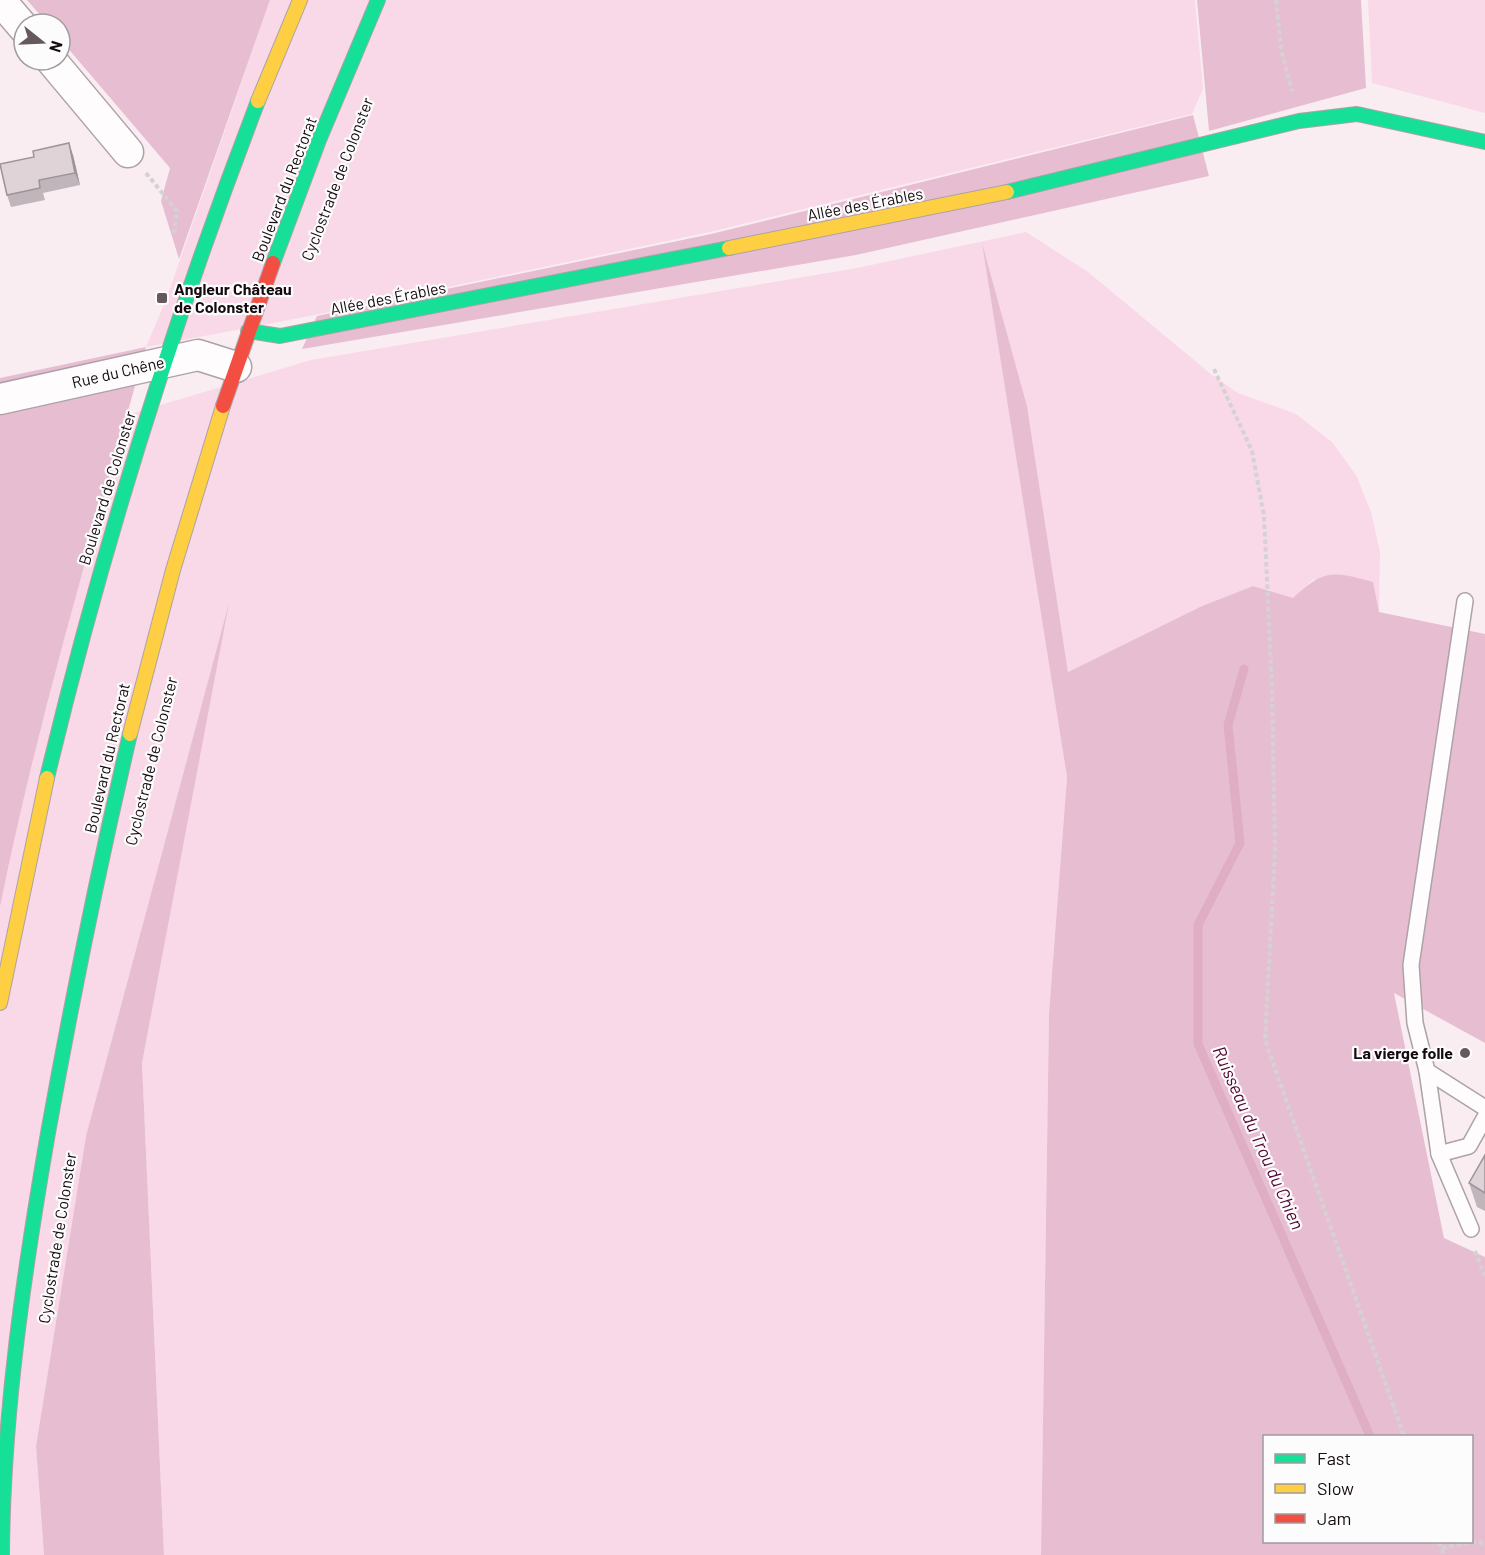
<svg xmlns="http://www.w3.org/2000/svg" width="1485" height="1555" font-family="Barlow,sans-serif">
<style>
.green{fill:#f9d9e7}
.forest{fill:#e7bed1;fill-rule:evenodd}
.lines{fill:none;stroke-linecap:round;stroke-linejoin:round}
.stream{stroke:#e0aec4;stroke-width:9}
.lane-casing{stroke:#ada2a7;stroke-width:18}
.street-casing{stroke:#ada2a7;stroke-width:33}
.fast-casing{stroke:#ada2a7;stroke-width:16}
.slow-casing{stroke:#ada2a7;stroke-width:16}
.jam-casing{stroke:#ada2a7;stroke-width:16}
.path{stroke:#d5d2d3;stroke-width:4;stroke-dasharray:4.5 3;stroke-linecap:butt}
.lane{stroke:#fefcfd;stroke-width:15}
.street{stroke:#fefcfd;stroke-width:30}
.fast{stroke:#16e098;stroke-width:14}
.slow{stroke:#ffcf43;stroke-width:14}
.jam{stroke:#f24e42;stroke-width:14}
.wall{fill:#c0b5ba}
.shaded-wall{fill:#9c9497}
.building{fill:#dfd3d8;stroke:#9c9497;stroke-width:1.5}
.poi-dot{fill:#65595e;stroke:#fcfcfc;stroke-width:2}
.labels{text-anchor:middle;stroke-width:4.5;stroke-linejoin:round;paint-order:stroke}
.street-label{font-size:16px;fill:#150a0f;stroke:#fcfcfc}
.poi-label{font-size:16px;font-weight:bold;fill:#150a0f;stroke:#fcfcfc;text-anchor:start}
.water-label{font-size:18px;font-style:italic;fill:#530334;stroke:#fcfcfc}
</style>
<rect width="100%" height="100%" fill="#f9edf2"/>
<g class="green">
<path d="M270,0H1195L1203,89L1192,114L710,232L320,314L146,347L166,300Z"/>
<path d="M1368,0H1485V113L1372,83Z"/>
<path d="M1026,232L1088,272L1212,375L1238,393L1296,414L1332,442L1356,475L1371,512L1380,552L1379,612L1314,579L1293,598L1253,586L1202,606L1068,672L1027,406L984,251L1067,777L1049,1013L1041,1555H164L142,1063L226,615L86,1136L36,1446L44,1555H0V907C33,741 80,578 127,415L311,360L857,268Z"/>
</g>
<g class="forest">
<path d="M27,0H270L179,259L161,201L170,168L60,39V24H48Z"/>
<path d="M1197,0H1361L1366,88L1209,131Z"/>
<path d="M1193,115L1209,176L856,255L302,349L317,316L711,234Z"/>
<path d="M982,243L1027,406L1068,672L1202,606L1253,586L1293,598C1324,569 1333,571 1373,582L1379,612L1485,634V1043L1394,993L1444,1238L1485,1257V1555H1041L1049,1013L1067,777ZM1264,1436H1472V1542H1264Z"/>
<path d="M146,347C94,533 38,718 0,907V378Z"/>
<path d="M229,603L142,1063L164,1555H44L36,1446L86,1136Z"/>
</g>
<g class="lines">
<path class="stream" d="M1244,669L1228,725L1240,843L1198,925V1044L1370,1436"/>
<defs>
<g id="lane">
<path d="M1465,601L1411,965L1415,1023L1427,1071L1439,1154L1471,1229"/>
<path d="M1427,1071L1485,1108"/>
<path d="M1439,1154L1469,1146L1485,1117"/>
</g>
<g id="street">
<path d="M0,0L24,28"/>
<path d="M51,60L128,152"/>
<path d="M0,399L198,355L236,367"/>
</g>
<g id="fast">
<path d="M1007,192L1299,121L1357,114L1485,142"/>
<path d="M273,263L319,140L378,0"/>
<path d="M248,331L280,336L729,248"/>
<path d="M47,778C102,548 173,322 258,101"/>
<path d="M2,1555C3,1413 24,1272 48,1133C72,999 99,866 130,734"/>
</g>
<g id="slow">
<path d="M258,101L300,0"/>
<path d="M729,248L1007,192"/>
<path d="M130,734L173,570L223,406"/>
<path d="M0,1003L47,778"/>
</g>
<path id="jam" d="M223,406L273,263"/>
</defs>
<use href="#lane" class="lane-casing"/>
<use href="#street" class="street-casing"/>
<use href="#fast" class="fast-casing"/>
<use href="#slow" class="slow-casing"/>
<use href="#jam" class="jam-casing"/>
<g class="path">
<path d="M1276,0L1281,49L1292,91"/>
<path d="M146,173L177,211L174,233"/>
<path d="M1214,369L1252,451L1264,516L1272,689L1275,851L1265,1040L1404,1436"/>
<path d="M1475,1251L1485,1276"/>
<path d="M1439,1542L1444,1555"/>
<path d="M1442,1548L1471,1542L1485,1543"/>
</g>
<use href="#lane" class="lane"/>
<use href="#street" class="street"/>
<use href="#fast" class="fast"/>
<use href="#slow" class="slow"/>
<use href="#jam" class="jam"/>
</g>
<g class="wall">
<path d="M73,155L80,185L43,193L45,200L11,207L7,195Z"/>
<path d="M1485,1155V1211L1477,1207L1469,1183Z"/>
</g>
<path class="shaded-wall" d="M69,143L73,155L80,185L75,173Z"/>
<g class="building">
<path d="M69,143L75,173L39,180L40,188L7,195L0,164L34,157L33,151Z"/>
<path d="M1485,1155V1193L1469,1183Z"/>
</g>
<g class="poi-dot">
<rect x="156" y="292" width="12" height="12" rx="3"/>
<circle cx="1465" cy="1053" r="6"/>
</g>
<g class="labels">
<g class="street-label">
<text transform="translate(337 179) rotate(-69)" y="6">Cyclostrade de Colonster</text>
<text transform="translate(284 189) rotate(-69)" y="6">Boulevard du Rectorat</text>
<text transform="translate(865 204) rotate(-11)" y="6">Allée des Érables</text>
<text transform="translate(388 298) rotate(-11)" y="6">Allée des Érables</text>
<text transform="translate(118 372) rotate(-13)" y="6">Rue du Chêne</text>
<text transform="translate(107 488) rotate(-73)" y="6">Boulevard de Colonster</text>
<text transform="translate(107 758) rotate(-77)" y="6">Boulevard du Rectorat</text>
<text transform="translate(151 761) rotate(-76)" y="6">Cyclostrade de Colonster</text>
<text transform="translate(57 1238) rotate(-81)" y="6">Cyclostrade de Colonster</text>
</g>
<g class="poi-label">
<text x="174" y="295">Angleur Château<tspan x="174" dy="18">de Colonster</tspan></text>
<text x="1453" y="1059" text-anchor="end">La vierge folle</text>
</g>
<g class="water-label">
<text transform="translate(1258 1138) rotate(66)" y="6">Ruisseau du Trou du Chien</text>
</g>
</g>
<rect x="1263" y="1435" width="210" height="108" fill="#fcfcfc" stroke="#a09b9d" stroke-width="1.5"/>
<rect x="1275" y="1454" width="30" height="9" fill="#16e098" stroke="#a09b9d" stroke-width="1.5"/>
<text x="1317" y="1465" font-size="18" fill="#150a0f">Fast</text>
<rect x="1275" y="1484" width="30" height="9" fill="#ffcf43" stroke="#a09b9d" stroke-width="1.5"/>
<text x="1317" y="1495" font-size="18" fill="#150a0f">Slow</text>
<rect x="1275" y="1514" width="30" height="9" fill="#f24e42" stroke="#a09b9d" stroke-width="1.5"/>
<text x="1317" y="1525" font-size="18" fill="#150a0f">Jam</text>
<g transform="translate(42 42) rotate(108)"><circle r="28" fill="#fcfcfc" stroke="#a09b9d" stroke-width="1.5"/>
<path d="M0-4.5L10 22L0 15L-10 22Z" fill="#65595e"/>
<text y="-9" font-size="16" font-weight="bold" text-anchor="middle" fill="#150a0f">N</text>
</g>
</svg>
